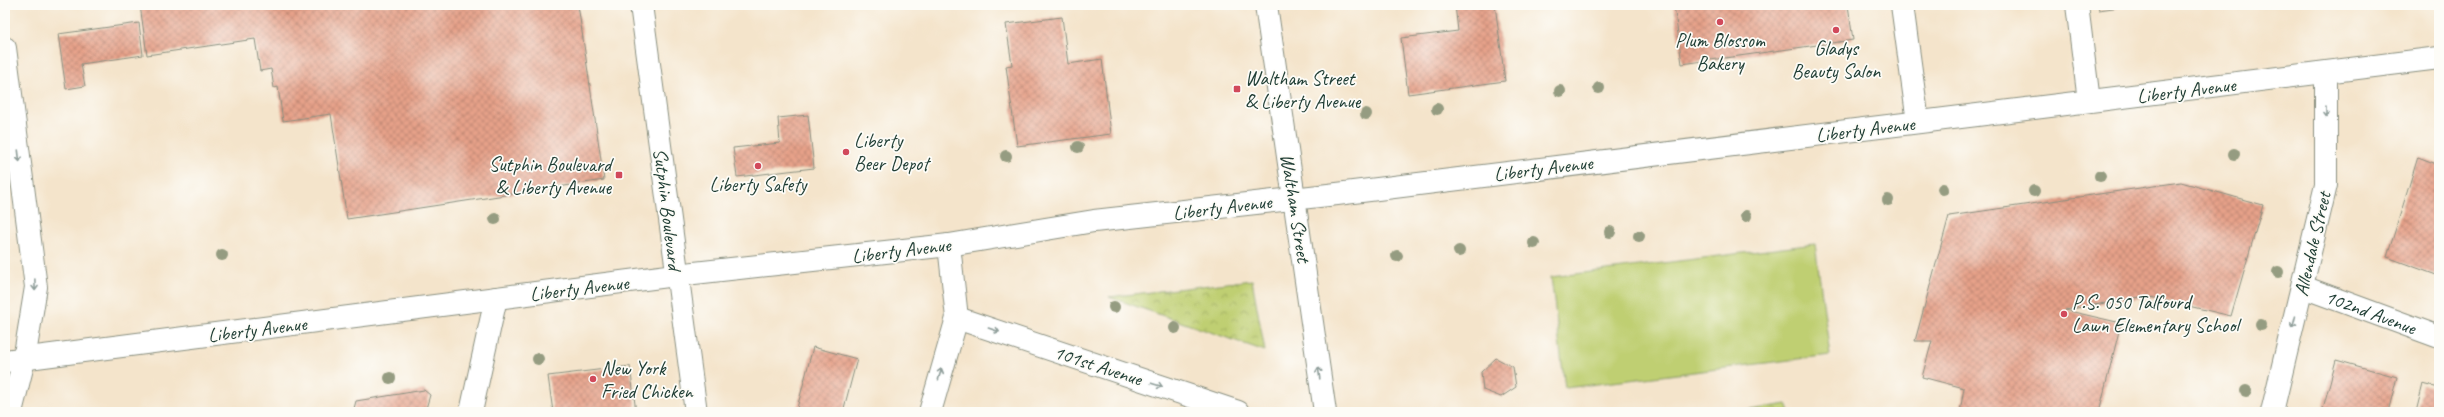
<svg xmlns="http://www.w3.org/2000/svg" width="2444" height="417" font-family="Caveat,sans-serif">
<style>
.park{fill:url(#park-crowns);stroke:#6f8653}
.pitch{fill:#bfcf72;stroke:#6f8653}
.building{fill:url(#building-cross-hatch)}
.lines{fill:none;stroke-linecap:round;stroke-linejoin:round}
.minor-casing{stroke:#8a9080;stroke-width:24}
.major-casing{stroke:#8a9080;stroke-width:24}
.minor{stroke:#fff;stroke-width:22}
.major{stroke:#fff;stroke-width:22}
.tree{fill:#959c81}
.oneway{stroke:#8f9e9a}
.poi-dot{fill:#d1495b;stroke:#fdfcf7;stroke-width:1.5}
.labels{text-anchor:middle;stroke-width:3.5;stroke-linejoin:round;paint-order:stroke}
.poi-label{font-size:20px;fill:#1f3d34;stroke:#fdfcf7;text-anchor:start}
.street-label{font-size:20px;fill:#1f3d34;stroke:#fdfcf7}
</style>
<defs>
<pattern id="park-crowns" width="20" height="18" patternUnits="userSpaceOnUse"><rect width="20" height="18" fill="#bfcf72"/><path d="M2 6a3 3 0 1 1 6 0M12 15a3 3 0 1 1 6 0" fill="none" stroke="#9ba95e"/></pattern>
<pattern id="building-cross-hatch" width="8" height="8" patternUnits="userSpaceOnUse"><rect width="8" height="8" fill="#e6a189"/><path d="M0 0l8 8M0 8l8-8" fill="none" stroke="#ba8471"/></pattern>
</defs>
<rect width="100%" height="100%" fill="#fdfcf7"/>
<filter id="ink" filterUnits="userSpaceOnUse"><feTurbulence type="fractalNoise" baseFrequency=".025" numOctaves="2"/><feDisplacementMap in="SourceGraphic" scale="8" xChannelSelector="R" yChannelSelector="G"/><feConvolveMatrix kernelMatrix="1 2 1 2 8 2 1 2 1" color-interpolation-filters="sRGB"/></filter>
<filter id="wash" filterUnits="userSpaceOnUse"><feTurbulence type="fractalNoise" baseFrequency=".012" numOctaves="4" result="noise"/><feDisplacementMap in="SourceGraphic" scale="16" xChannelSelector="R" yChannelSelector="G"/><feGaussianBlur stdDeviation="0.9" result="paint"/><feColorMatrix in="noise" values="0 0 0 0 0 0 0 0 0 0 0 0 0 0 0 0 0 1.4 0 .05"/><feComposite in="paint" operator="in"/></filter>
<g filter="url(#wash)">
<rect width="100%" height="100%" fill="#f4e4cb"/>
<g class="park">
<path d="M1252,280L1265,351L1109,297Z"/>
<path d="M1787,404L1790,412H1737Z"/>
</g>
<path class="pitch" d="M1815,244L1830,355L1565,388L1551,277Z"/>
<g id="blocks">
<g class="building">
<path d="M140,5H578L604,180L347,219L331,114L283,121L278,87L274,88L271,69L260,71L255,39L147,55Z"/>
<path d="M1455,5H1495L1505,81L1408,94L1401,38L1458,31Z"/>
<path d="M1674,5H1848L1853,40L1682,64Z"/>
<path d="M2098,5H2127V6L2099,10Z"/>
<path d="M1062,17L1068,64L1102,59L1111,134L1017,146L1006,66L1012,65L1006,24Z"/>
<path d="M139,23L143,55L81,64L85,86L66,89L58,34Z"/>
<path d="M808,115L814,168L737,177L733,148L780,143L778,118Z"/>
<path d="M2418,157L2439,165V276L2387,257Z"/>
<path d="M2181,182L2263,205L2231,316L2146,296L2065,310L2121,323L2099,412H1960L1964,388L1922,377L1932,341H1915L1949,216Z"/>
<path d="M813,347L857,359L843,412H796Z"/>
<path d="M1496,358L1513,367L1516,387L1501,397L1483,390L1481,372Z"/>
<path d="M2336,360L2397,377L2388,412H2322Z"/>
<path d="M630,366L636,412H553L548,376Z"/>
<path d="M2423,384L2439,388V412H2416Z"/>
<path d="M424,390L430,395L425,412H353L356,401Z"/>
</g>
</g>
</g>
<g filter="url(#ink)">
<use href="#blocks" fill-opacity="0" stroke="#8a9080" stroke-width="1"/>
<g class="lines">
<defs>
<g id="minor">
<path d="M1266,5L1325,412"/>
<path d="M1902,5L1918,122"/>
<path d="M2077,5L2089,101"/>
<path d="M5,48L36,287L24,360L11,412"/>
<path id="s1" d="M2303,287L2439,337"/>
<path d="M957,318L1238,412"/>
<path d="M471,412L496,298"/>
<path d="M930,412L957,318L949,245"/>
<path d="M2272,412L2326,185V73"/>
</g>
<g id="major">
<path d="M641,5L696,412"/>
<path d="M5,361L676,275L949,245L1094,221L1337,194L2439,58"/>
</g>
</defs>
<use href="#minor" class="minor-casing"/>
<use href="#major" class="major-casing"/>
<use href="#minor" class="minor"/>
<use href="#major" class="major"/>
</g>
<g class="tree">
<circle cx="1599" cy="88" r="6"/>
<circle cx="1560" cy="91" r="6"/>
<circle cx="1437" cy="109" r="6"/>
<circle cx="1366" cy="114" r="6"/>
<circle cx="1078" cy="147" r="6"/>
<circle cx="2234" cy="154" r="6"/>
<circle cx="1006" cy="156" r="6"/>
<circle cx="2100" cy="176" r="6"/>
<circle cx="1943" cy="189" r="6"/>
<circle cx="2034" cy="191" r="6"/>
<circle cx="1888" cy="200" r="6"/>
<circle cx="1746" cy="216" r="6"/>
<circle cx="495" cy="219" r="6"/>
<circle cx="1610" cy="232" r="6"/>
<circle cx="1639" cy="236" r="6"/>
<circle cx="1534" cy="243" r="6"/>
<circle cx="1459" cy="251" r="6"/>
<circle cx="222" cy="255" r="6"/>
<circle cx="1397" cy="256" r="6"/>
<circle cx="2278" cy="272" r="6"/>
<circle cx="1114" cy="307" r="6"/>
<circle cx="2261" cy="325" r="6"/>
<circle cx="1175" cy="328" r="6"/>
<circle cx="538" cy="359" r="6"/>
<circle cx="390" cy="378" r="6"/>
<circle cx="2246" cy="391" r="6"/>
</g>
<defs><path id="oneway-shaft" d="M-6 0H5M1.5-3L5.5 0L1.5 3" fill="none" stroke-width="1.6" stroke-linecap="round" stroke-linejoin="round"/></defs>
<g class="oneway">
<use href="#oneway-shaft" transform="translate(2326 112) rotate(90)"/>
<use href="#oneway-shaft" transform="translate(19 156) rotate(83)"/>
<use href="#oneway-shaft" transform="translate(35 285) rotate(89)"/>
<use href="#oneway-shaft" transform="translate(2294 322) rotate(104)"/>
<use href="#oneway-shaft" transform="translate(994 330) rotate(19)"/>
<use href="#oneway-shaft" transform="translate(1319 373) rotate(-98)"/>
<use href="#oneway-shaft" transform="translate(940 374) rotate(-74)"/>
<use href="#oneway-shaft" transform="translate(1157 385) rotate(18)"/>
</g>
</g>
<g class="poi-dot">
<circle cx="1720" cy="22" r="4"/>
<circle cx="1836" cy="30" r="4"/>
<rect x="1233" y="85" width="8" height="8" rx="2"/>
<circle cx="846" cy="152" r="4"/>
<circle cx="758" cy="166" r="4"/>
<rect x="615" y="171" width="8" height="8" rx="2"/>
<circle cx="2064" cy="314" r="4"/>
<circle cx="593" cy="379" r="4"/>
</g>
<g class="labels">
<g class="poi-label">
<text x="1720" y="47" text-anchor="middle">Plum Blossom<tspan x="1720" dy="23">Bakery</tspan></text>
<text x="1836" y="55" text-anchor="middle">Gladys<tspan x="1836" dy="23">Beauty Salon</tspan></text>
<text x="1245" y="85">Waltham Street<tspan x="1245" dy="23">&amp; Liberty Avenue</tspan></text>
<text x="854" y="147">Liberty<tspan x="854" dy="23">Beer Depot</tspan></text>
<text x="611" y="171" text-anchor="end">Sutphin Boulevard<tspan x="611" dy="23">&amp; Liberty Avenue</tspan></text>
<text x="758" y="191" text-anchor="middle">Liberty Safety</text>
<text x="2072" y="309">P.S. 050 Talfourd<tspan x="2072" dy="23">Lawn Elementary School</tspan></text>
<text x="601" y="375">New York<tspan x="601" dy="23">Fried Chicken</tspan></text>
</g>
<g class="street-label">
<text transform="translate(2186 90) rotate(-7)" y="7">Liberty Avenue</text>
<text transform="translate(1865 129) rotate(-7)" y="7">Liberty Avenue</text>
<text transform="translate(1543 168) rotate(-7)" y="7">Liberty Avenue</text>
<text transform="translate(1222 207) rotate(-7)" y="7">Liberty Avenue</text>
<text transform="translate(1296 208) rotate(81)" y="7">Waltham Street</text>
<text transform="translate(668 209) rotate(83)" y="7">Sutphin Boulevard</text>
<text transform="translate(2312 244) rotate(-77)" y="7">Allendale Street</text>
<text transform="translate(901 250) rotate(-7)" y="7">Liberty Avenue</text>
<text transform="translate(579 288) rotate(-7)" y="7">Liberty Avenue</text>
<text dy="7" stroke="none"><textPath href="#s1" startOffset="72">102nd Avenue</textPath></text>
<text transform="translate(257 329) rotate(-7)" y="7">Liberty Avenue</text>
<text transform="translate(1098 365) rotate(18)" y="7">101st Avenue</text>
</g>
</g>
<rect width="2444" height="417" fill="none" stroke="#fdfcf7" stroke-width="20"/>
</svg>
